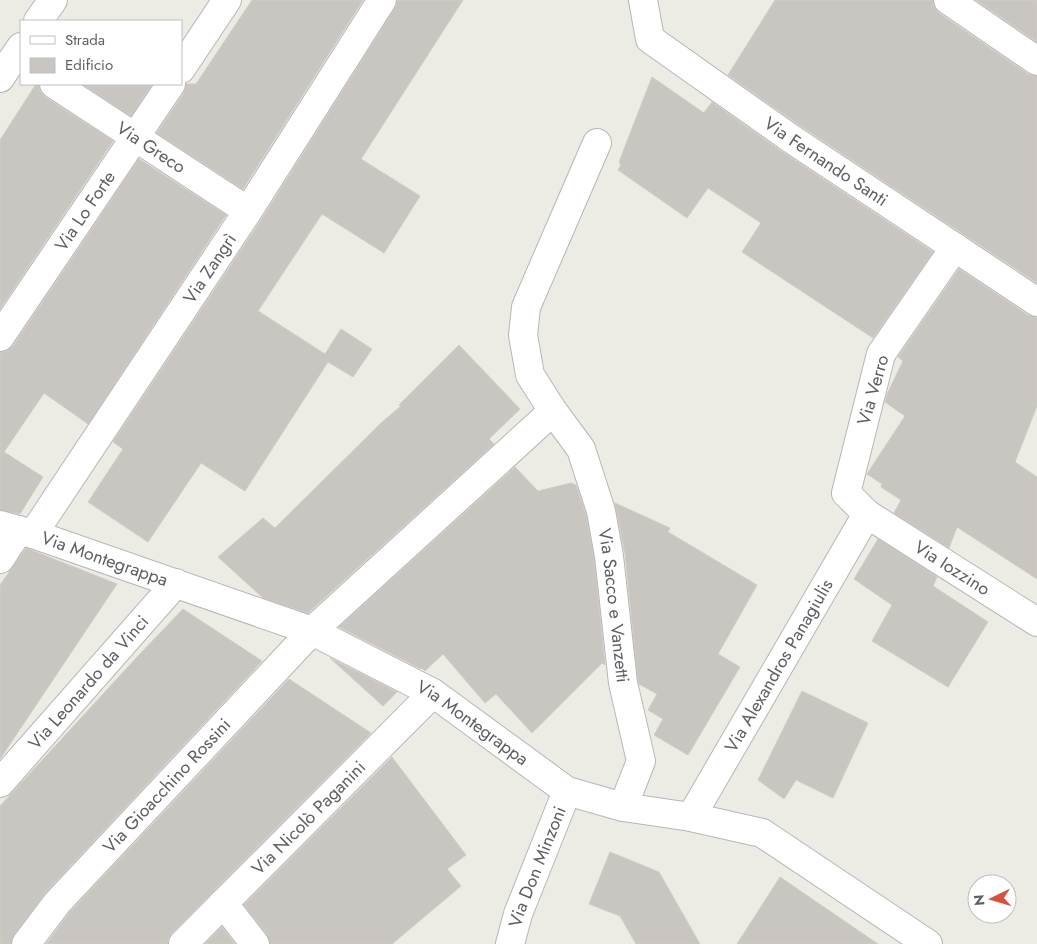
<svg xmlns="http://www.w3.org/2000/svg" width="1037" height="944" font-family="Jost,sans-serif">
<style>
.building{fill:#c9c6c1;stroke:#d1cdc3}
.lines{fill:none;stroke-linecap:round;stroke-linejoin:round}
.minor-casing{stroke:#b5b6ba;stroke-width:30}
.tertiary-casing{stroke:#b5b6ba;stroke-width:30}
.minor{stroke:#fff;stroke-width:28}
.tertiary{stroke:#fff;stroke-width:28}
.labels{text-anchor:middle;stroke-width:4.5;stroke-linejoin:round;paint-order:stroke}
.street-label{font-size:18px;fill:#5c5f63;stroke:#fff}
</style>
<rect width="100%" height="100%" fill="#edece4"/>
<g class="building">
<path d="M252,0H363L243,189L157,133L184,93L186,84H196Z"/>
<path d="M398,0H463L361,159L420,196L384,253L322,214L258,311L325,354L341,329L372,349L353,377L328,362L245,491L201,463L148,542L88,502L123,449L113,442L261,220L395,8Z"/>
<path d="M775,0H933L934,7L939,13L1028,74L1037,76V283L799,125L728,75Z"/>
<path d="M976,0H1037V42Z"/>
<path d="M652,77L704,113L712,102L781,151L933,252L873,338L742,252L761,223L708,188L687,218L618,170L621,165L619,162Z"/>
<path d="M36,84H38L40,91L45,97L113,141L0,309V140Z"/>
<path d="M82,84H152L131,116Z"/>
<path d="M139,159L226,215L88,424L44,393L4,452L43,477L20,514L0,510V352L7,351L13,346Z"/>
<path d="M959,269L1028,315L1037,317V406L1015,462L1037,477V579L957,527L949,548L894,513L901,500L881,487L882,484L867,474L905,416L885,402L888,392L903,361L898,357Z"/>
<path d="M459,345L520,409L489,439L494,444L308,613L263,598L218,557L263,518L275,528L381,423L401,406L399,405Z"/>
<path d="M515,467L538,491L571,483L576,485L586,515L594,558L605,665L602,663L532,733L496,694L485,703L443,654L425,671L422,668L421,669L339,627Z"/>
<path d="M615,503L670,528L668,532L757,585L718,654L740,667L688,755L654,735L663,719L648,710L657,694L639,684L638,680L625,554Z"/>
<path d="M878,539L937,577L933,586L988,622L948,687L872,641L892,605L854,579Z"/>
<path d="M26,548L117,584L0,759V585Z"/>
<path d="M183,609L262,661L46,892L14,935L11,944H0V806L138,656Z"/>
<path d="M330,658L397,692L383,706Z"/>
<path d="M289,679L371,733L172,933L168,940V944H46L69,913Z"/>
<path d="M802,691L868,723L833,798L796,780L784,799L758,780Z"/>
<path d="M392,757L466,855L447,869L461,886L392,944H270L267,934L244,905Z"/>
<path d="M610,852L659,872L700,944H636L620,916L589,904Z"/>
<path d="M780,877L878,944H737Z"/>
<path d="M222,927L235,944H205Z"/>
</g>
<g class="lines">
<defs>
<g id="minor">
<path id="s1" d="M643,0L650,39L790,138L1037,302"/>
<path d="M38,21L53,0"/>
<path d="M181,69L227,0"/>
<path d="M0,78L21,47"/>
<path id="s2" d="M54,84L248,211"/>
<path id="s3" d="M597,143L526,307L523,335L530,375L553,411L581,449L601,511L609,556L623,683L641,761L623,807"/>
<path id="s4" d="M955,247L881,354L846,493L867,514L1037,622"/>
<path id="s5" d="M0,337L171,84"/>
<path id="s6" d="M0,525L33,534L312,631L433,693L567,791L623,807L691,817L762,833L928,944"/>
<path id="s7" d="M33,534L248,211L382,0"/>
<path d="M0,559L19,530"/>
<path id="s8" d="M0,783L176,583"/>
<path id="s9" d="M691,817L867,514"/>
<path d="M223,903L255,944"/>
<path id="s10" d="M26,944L57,903L312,631L553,411"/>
<path id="s11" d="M183,944L433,693"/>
<path id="s12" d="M510,944L518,914L567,791"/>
</g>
<path id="tertiary" d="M948,0L1037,61"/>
</defs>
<use href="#minor" class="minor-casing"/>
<use href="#tertiary" class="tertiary-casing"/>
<use href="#minor" class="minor"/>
<use href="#tertiary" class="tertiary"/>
</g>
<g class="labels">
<g class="street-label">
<text dy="6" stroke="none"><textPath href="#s2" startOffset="116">Via Greco</textPath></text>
<text dy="6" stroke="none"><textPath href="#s1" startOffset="254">Via Fernando Santi</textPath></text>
<text dy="6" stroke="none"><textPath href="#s5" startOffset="152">Via Lo Forte</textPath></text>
<text dy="6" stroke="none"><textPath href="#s7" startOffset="319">Via Zangrì</textPath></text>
<text transform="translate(873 390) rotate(-74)" y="6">Via Verro</text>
<text dy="6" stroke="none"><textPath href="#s6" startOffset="110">Via Montegrappa</textPath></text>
<text dy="6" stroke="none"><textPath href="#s4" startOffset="404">Via Iozzino</textPath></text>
<text dy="6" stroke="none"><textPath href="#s3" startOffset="498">Via Sacco e Vanzetti</textPath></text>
<text dy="6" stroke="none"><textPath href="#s9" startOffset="175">Via Alexandros Panagiulis</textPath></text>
<text dy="6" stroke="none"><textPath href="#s8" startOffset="134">Via Leonardo da Vinci</textPath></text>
<text dy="6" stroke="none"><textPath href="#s6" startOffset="515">Via Montegrappa</textPath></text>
<text dy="6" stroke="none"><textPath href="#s10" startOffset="212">Via Gioacchino Rossini</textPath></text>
<text dy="6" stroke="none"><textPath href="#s11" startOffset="178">Via Nicolò Paganini</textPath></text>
<text dy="6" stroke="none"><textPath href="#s12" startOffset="82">Via Don Minzoni</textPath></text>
</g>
</g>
<rect x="20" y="20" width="162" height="65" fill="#ffffff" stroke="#bebfc1"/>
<rect x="30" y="36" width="25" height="8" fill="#ffffff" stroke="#bebfc1"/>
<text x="65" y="45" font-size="15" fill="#5c5f63">Strada</text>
<rect x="30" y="58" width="25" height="15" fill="#c9c6c1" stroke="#bebfc1"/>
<text x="65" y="70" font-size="15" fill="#5c5f63">Edificio</text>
<g transform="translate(992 899) rotate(265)"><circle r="24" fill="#ffffff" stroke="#bebfc1"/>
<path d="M0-4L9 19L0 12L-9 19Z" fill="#d8513f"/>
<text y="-8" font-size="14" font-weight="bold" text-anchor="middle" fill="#5c5f63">N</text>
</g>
</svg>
